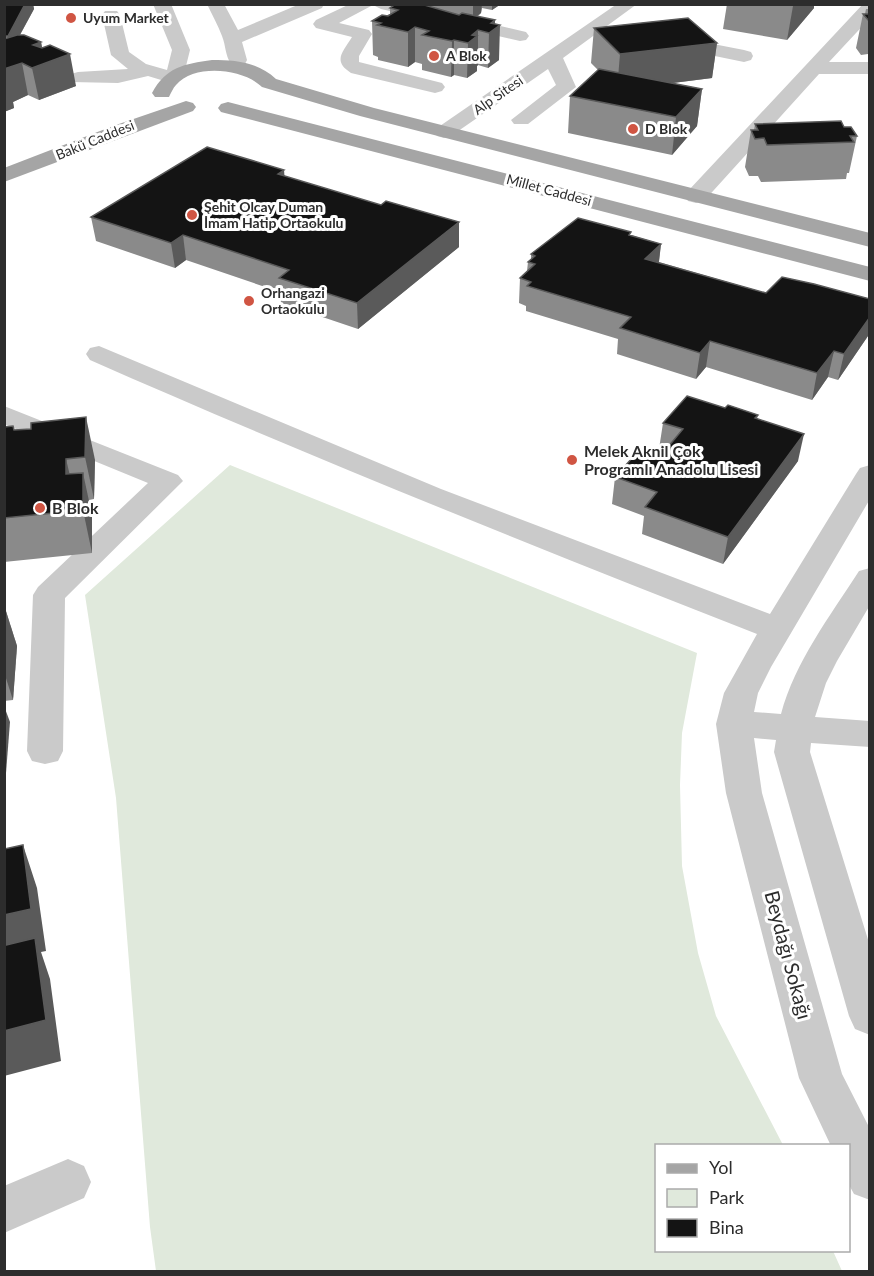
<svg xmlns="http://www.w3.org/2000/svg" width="874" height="1276" font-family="Lato,sans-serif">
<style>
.green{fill:#e0e9dc}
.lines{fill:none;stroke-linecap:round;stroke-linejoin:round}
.minor{fill:#cacaca;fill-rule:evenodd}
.major{fill:#a5a5a5;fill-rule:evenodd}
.wall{fill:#8a8a8a}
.shaded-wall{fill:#5a5a5a}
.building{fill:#141414;stroke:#5a5a5a;stroke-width:1.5}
.poi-dot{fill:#d05543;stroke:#fff;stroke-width:2}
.labels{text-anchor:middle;stroke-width:6;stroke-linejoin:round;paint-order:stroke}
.far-poi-label{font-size:14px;font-weight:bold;fill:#2d2d2d;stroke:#fff;text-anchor:start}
.far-street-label{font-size:14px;fill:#2d2d2d;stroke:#fff}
.poi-label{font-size:16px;font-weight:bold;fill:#2d2d2d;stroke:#fff;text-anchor:start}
.near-street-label{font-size:20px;fill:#2d2d2d;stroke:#fff}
</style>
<rect width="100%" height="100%" fill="#fff"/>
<path class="green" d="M230,465L697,653L682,733L680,785L682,866L698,953L716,1016L783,1145L656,1146V1250L833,1251L842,1271H156L150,1227L116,798L85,595Z"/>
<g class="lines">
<g class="minor">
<path d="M153,4H171L190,50L183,78L171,83L148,76L118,83L71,82L68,78L71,74L78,72L128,69L111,55L102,15L105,11H117L120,15L129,52L146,64L167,70L172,50Z"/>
<path d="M207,4H224L238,30L300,4H324L322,8L242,42L247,60L245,64H231C225,55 226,46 222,36C218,25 212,15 207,4Z"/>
<path d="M350,4H406L526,32L529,36L526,40L520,41L381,9L373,5L339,23L369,30L372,34L359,56V62L442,83L445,87L442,91L435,93L351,73C332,61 343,52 352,37L316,28L313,24L316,20Z"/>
<path d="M617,4H637L563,58L576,87L528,124H514L511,120L556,85L548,69L451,136L444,138L437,136L434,132L437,128Z"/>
<path d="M863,4H870V18L829,62H870V74H819L704,201L696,203L688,201L685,196L688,191Z"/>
<path d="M672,36L744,50L751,52L753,56L751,60L744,62L666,46L663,42L666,38Z"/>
<path d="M99,346L441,489L770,614L856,474L860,468L870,465V499L771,667L758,693L754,712L781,714C795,662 830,616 859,571L870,568V605L837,661L826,683L815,717L870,721V747L811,743L810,752L870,946V1035L855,1029L849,1016L774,752L776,740L754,738L762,793L842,1074L870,1129V1200L854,1194L848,1183V1146H831L799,1078L726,793L716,724L724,693L757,634C533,546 310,457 90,360L86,354L90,348Z"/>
<path d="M4,406L178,475L183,481L65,598L63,751L58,761L45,764L32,761L27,751L33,595L38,587L148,483L4,424Z"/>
<path d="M68,1159L84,1166L91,1182L84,1198L4,1233V1186Z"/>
</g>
<g class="major">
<path d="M212,60C236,60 258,62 276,79L374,108L870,233V247L360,116L262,87C244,69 195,63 176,85C173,88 171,93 169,97H155L152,93C166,67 184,64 212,60Z"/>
<path d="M186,101L193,103L196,107L193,111L4,182V168L113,126Z"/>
<path d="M228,102L870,267V281L221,112L218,108L221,104Z"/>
</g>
</g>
<g class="wall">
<path d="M4,4H33L34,9L20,35L41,42L42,48L76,86L39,100L28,95L13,102L14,108L4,112Z"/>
<path d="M395,4H501L492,10L482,8L481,13L478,16L495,24L499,60L488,68L478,65L477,66V71L467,78L454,75L451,77L422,70V64L415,62L408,67L378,60V57L373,55L372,21L390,14V8L396,5Z"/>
<path d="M727,4H814V8L787,40L723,29Z"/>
<path d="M866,9H870V56L868,54L861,55L856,48L863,14H865Z"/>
<path d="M594,28L717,43L712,78L673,83L702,89L697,126L672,155L568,133L570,96L598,70L591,63Z"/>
<path d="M755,124L844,127L857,136L849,173H847L846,179L761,182L758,176H749L745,167L751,130H754Z"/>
<path d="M284,170V176L459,247L358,329L281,303L280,292L186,260L175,268L96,241L91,217Z"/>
<path d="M631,235L661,244L659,262L766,293L870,299V333L838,380L828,377L812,400L706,367L696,379L617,354L618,339L526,311V306L519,303L520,278L527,271L528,262L531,259V254Z"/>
<path d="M725,408L758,415L757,419L798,461L723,564L642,534L644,516L612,504L615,477L663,453L665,451L659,449L663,423Z"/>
<path d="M4,427L95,460L94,499L89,500L92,515V553L4,562Z"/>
<path d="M4,605L17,646L13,700L4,701Z"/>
</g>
<g class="shaded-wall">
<path d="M25,4H33L34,9L11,51L8,36Z"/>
<path d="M473,4H482L481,13L473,19Z"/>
<path d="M492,4H501L492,10Z"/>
<path d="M794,4H814V8L787,40L793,6Z"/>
<path d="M495,20V28L500,25L499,60L488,68L489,33L491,23Z"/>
<path d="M415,27V62L408,67V32Z"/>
<path d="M478,30V65L477,66V71L467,78L468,43L472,35Z"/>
<path d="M454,40V75L451,77L452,41Z"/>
<path d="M41,42L45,63L70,54L76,86L39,100L32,68L33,45Z"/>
<path d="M717,43L712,78L617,90L620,54Z"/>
<path d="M22,63L28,95L13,102L14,108L4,112V69Z"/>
<path d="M702,89L697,126L672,155L676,117Z"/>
<path d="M284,170L286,194L278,174Z"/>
<path d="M459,222V247L358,329L357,303Z"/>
<path d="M183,235L186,260L175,268L171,243Z"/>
<path d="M661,244L658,269L645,259Z"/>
<path d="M870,317V333L838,380L844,354Z"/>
<path d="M710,341L706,367L696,379L700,353Z"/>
<path d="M834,351L828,377L812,400L817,373Z"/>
<path d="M86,417L95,460L94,499L85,457Z"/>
<path d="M804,434L798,461L723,564L728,537Z"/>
<path d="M66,459L76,501L66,474Z"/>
<path d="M83,473L92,515V553L83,510Z"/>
<path d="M4,605L17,646L13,700L4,672Z"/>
<path d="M4,706L10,722L6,773L4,768Z"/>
<path d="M23,845L37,888L46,951L41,952L50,979L61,1061L4,1076V915Z"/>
</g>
<g class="building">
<path d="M4,4H25L8,36H4Z"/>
<path d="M396,4H421L459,15L462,13L495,20L491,23L500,25L489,33L478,30L472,35L477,36L468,43L454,40L452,41L422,35L429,31L415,27L408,32L377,25L381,23L372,21L382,15L388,16L398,10L390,8Z"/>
<path d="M863,14H870V21H869Z"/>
<path d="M688,18L717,43L620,54L594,28Z"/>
<path d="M17,35H24L41,42L33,45L42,48L50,45L70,54L32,68L22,63L4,69V39Z"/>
<path d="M599,69L702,89L676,117L570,96Z"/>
<path d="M841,121L844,127H851L857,136H850L854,142L767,145L764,138L755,139L751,130H758L755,124Z"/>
<path d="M207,147L284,170L278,174L381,205L386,201L459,222L357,303L279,278L289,270L183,235L171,243L91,217Z"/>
<path d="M578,218L631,232L629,235L661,244L645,259L766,293L782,277L814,284L870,299V317L844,354L834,351L817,373L710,341L700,353L620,328L631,317L527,286L531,282L520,278L535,264L528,262L535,256L531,254Z"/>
<path d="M687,396L725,408L728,405L758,415L755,418L804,434L728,537L645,507L657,492L615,477L643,446L663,453L683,429L663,423Z"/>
<path d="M86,417L85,457L66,459V474L83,473V510L4,518V427L13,426L14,430L31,429V423Z"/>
<path d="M23,845L31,909L4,915V849Z"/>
<path d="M4,930L6,945L35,938L46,1020L4,1031Z"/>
</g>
<g class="poi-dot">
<circle cx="71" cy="18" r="6"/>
<circle cx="434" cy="56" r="6"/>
<circle cx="633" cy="129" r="6"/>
<circle cx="192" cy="215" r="6"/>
<circle cx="249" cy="301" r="6"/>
<circle cx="572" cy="460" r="6"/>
<circle cx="40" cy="508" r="6"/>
</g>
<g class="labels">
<g class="far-poi-label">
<text x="83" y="23">Uyum Market</text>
<text x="446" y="61">A Blok</text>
<text x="645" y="134">D Blok</text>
<text x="204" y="212">Şehit Olcay Duman<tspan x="204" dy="16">İmam Hatip Ortaokulu</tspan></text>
<text x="261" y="298">Orhangazi<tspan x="261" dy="16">Ortaokulu</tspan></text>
</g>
<g class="far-street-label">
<text transform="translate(498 95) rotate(-35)" y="5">Alp Sitesi</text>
<text transform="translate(95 140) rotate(-22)" y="5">Bakü Caddesi</text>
<text transform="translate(549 190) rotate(15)" y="5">Millet Caddesi</text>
</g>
<g class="poi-label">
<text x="584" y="457">Melek Aknil Çok<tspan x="584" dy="18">Programlı Anadolu Lisesi</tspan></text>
<text x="52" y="514">B Blok</text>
</g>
<g class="near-street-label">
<text transform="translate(788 955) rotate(75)" y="7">Beydağı Sokağı</text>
</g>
</g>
<rect width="874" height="1276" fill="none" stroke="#2d2d2d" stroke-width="12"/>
<rect x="655" y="1144" width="195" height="108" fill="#ffffff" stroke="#ababab" stroke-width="1.5"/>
<rect x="667" y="1164" width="30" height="9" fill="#a5a5a5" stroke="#ababab" stroke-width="1.5"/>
<text x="709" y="1174" font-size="18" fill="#2d2d2d">Yol</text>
<rect x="667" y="1189" width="30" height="18" fill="#e0e9dc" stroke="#ababab" stroke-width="1.5"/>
<text x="709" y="1204" font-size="18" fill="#2d2d2d">Park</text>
<rect x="667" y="1219" width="30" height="18" fill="#141414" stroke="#ababab" stroke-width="1.5"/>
<text x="709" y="1234" font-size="18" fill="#2d2d2d">Bina</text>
</svg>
